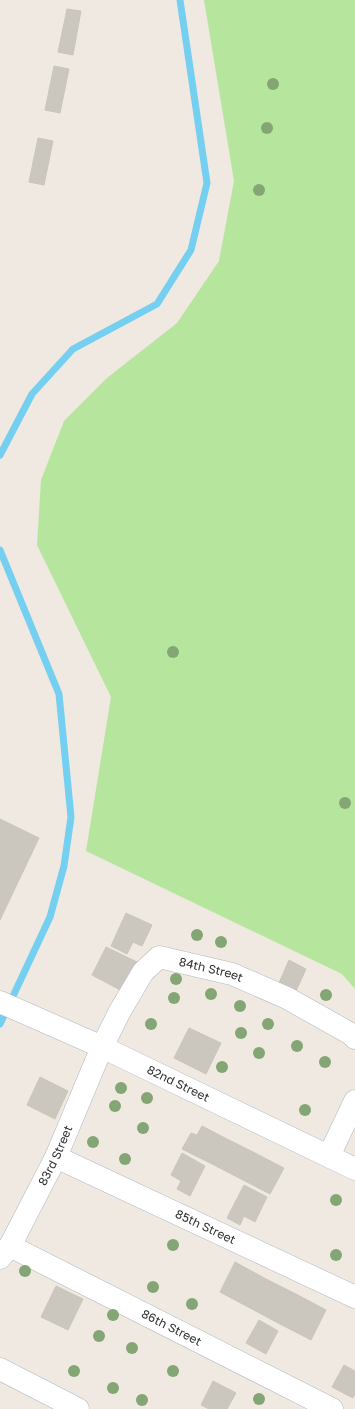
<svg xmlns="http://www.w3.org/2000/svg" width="355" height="1409" font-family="'Golos Text',sans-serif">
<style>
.green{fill:#b6e59e}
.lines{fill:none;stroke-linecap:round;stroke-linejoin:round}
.stream{stroke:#75cff0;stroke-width:7}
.building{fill:#cbc7bf;stroke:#cbc5ba}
.minor-casing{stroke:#b4b7c1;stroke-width:23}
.minor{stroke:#fff;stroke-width:22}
.tree{fill:#84a574}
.labels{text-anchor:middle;stroke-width:4;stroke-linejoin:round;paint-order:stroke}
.street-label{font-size:12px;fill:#2e2e2e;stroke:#fff}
</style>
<rect width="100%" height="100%" fill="#efe9e1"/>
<path class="green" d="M204,0H355V989L342,974L86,851L111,697L37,545L41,480L64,421L107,378L177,323L219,261L234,181Z"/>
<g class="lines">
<g class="stream">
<path d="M0,455L32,394L73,349L157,304L191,250L207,183L180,0"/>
<path d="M0,550L59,694L71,817L64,866L50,917L0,1024"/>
</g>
</g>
<g class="building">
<path d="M67,9L81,11L73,55L58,52Z"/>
<path d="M54,66L69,69L60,113L45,110Z"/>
<path d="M38,138L53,141L44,185L29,182Z"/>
<path d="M0,819L39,838L0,920Z"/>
<path d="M126,913L152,925L142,946L133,942L127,954L111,946Z"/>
<path d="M106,947L139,963L124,992L92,975Z"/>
<path d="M289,960L306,969L296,991L279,983Z"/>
<path d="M189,1028L221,1043L206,1074L174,1058Z"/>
<path d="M40,1077L68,1091L55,1119L27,1105Z"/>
<path d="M202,1126L225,1138L212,1164L182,1149L191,1133L197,1135Z"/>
<path d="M225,1138L255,1153L241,1179L212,1164Z"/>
<path d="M182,1153L205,1166L190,1196L177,1189L181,1181L171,1175Z"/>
<path d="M255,1153L284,1168L270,1194L241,1179Z"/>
<path d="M244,1185L267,1197L255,1222L244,1216L240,1225L227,1218Z"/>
<path d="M235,1262L266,1279L250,1308L220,1292Z"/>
<path d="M266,1279L296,1294L280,1324L250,1308Z"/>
<path d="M56,1286L83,1299L68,1330L41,1317Z"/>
<path d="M296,1294L326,1310L311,1340L280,1324Z"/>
<path d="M259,1320L278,1331L266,1354L246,1343Z"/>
<path d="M344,1365L355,1371V1394L353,1398L332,1387Z"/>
<path d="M213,1381L236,1393L227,1409H209L201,1405Z"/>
</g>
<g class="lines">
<defs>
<g id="minor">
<path id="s1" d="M0,1002L102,1047L355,1169"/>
<path d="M329,1156L355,1101"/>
<path id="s2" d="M56,1157L355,1297"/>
<path id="s3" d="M10,1246L332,1409"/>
<path id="s4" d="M0,1258L10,1246L56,1157L102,1047L120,1011L143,972L159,957L232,974L287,998L351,1034L355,1038"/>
<path d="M0,1369L78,1409"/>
</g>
</defs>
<use href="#minor" class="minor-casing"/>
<use href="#minor" class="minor"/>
</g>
<g class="tree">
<circle cx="273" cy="84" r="6"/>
<circle cx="267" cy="128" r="6"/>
<circle cx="259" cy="190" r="6"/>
<circle cx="173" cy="652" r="6"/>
<circle cx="345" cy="803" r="6"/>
<circle cx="197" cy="935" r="6"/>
<circle cx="221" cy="942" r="6"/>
<circle cx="176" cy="979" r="6"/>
<circle cx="211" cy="994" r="6"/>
<circle cx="326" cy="995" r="6"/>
<circle cx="174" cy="998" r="6"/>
<circle cx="240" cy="1006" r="6"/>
<circle cx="151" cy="1024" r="6"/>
<circle cx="268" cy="1024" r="6"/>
<circle cx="241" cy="1033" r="6"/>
<circle cx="297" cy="1046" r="6"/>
<circle cx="259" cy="1053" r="6"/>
<circle cx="325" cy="1062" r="6"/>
<circle cx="222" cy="1067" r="6"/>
<circle cx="121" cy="1088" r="6"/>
<circle cx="147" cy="1098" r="6"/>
<circle cx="115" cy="1106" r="6"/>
<circle cx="305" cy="1110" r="6"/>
<circle cx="143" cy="1128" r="6"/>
<circle cx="93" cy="1142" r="6"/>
<circle cx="125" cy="1159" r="6"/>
<circle cx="336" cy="1200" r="6"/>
<circle cx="173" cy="1245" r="6"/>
<circle cx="336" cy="1255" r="6"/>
<circle cx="25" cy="1271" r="6"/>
<circle cx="153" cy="1287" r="6"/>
<circle cx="192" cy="1304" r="6"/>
<circle cx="113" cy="1315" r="6"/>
<circle cx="99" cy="1336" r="6"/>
<circle cx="132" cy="1348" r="6"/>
<circle cx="74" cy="1371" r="6"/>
<circle cx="173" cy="1371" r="6"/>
<circle cx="113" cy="1388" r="6"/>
<circle cx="259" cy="1399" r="6"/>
<circle cx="142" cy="1400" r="6"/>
</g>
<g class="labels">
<g class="street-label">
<text dy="4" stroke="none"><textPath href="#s4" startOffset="396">84th Street</textPath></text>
<text dy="4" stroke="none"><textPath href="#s1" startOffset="196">82nd Street</textPath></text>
<text dy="4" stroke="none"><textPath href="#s4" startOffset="117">83rd Street</textPath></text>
<text dy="4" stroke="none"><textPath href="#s2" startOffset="165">85th Street</textPath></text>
<text dy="4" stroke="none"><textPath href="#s3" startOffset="181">86th Street</textPath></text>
</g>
</g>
</svg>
